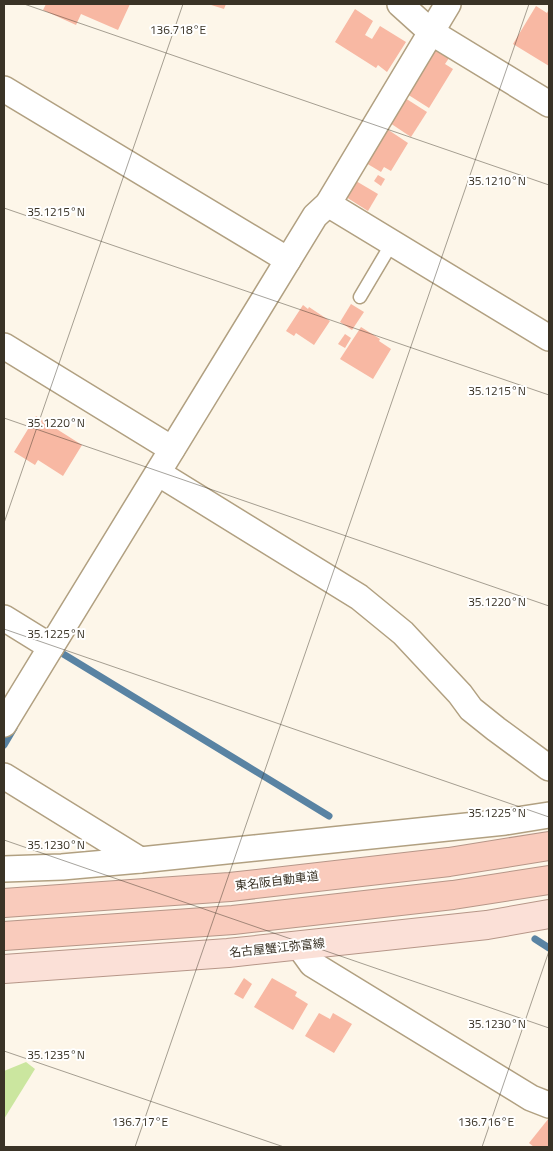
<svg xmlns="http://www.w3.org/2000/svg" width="553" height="1151" font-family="'Titillium Web','Noto Sans JP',sans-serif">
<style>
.green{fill:#cbe69f}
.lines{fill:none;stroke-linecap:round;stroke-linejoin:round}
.stream{stroke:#5983a3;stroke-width:7}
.building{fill:#f8b8a3}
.service-casing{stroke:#b1a081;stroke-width:15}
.minor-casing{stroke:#b1a081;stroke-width:28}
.primary-casing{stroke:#b69688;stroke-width:30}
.motorway-casing{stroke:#b69688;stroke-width:30}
.service{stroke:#fff;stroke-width:12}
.minor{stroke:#fff;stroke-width:25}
.primary{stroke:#fbe0d7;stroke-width:28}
.motorway{stroke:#f9cbbc;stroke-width:28}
.ticks{fill:none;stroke:#3a3326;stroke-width:1;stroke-opacity:0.45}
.labels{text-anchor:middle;stroke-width:4;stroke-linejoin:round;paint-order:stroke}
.street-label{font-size:12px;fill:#3a3326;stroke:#fff}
.ticks-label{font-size:12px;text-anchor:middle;fill:#3a3326;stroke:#fff;stroke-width:4;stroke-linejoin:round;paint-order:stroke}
</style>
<rect width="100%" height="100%" fill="#fdf6e9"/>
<path class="green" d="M26,1062L35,1069L4,1119V1071Z"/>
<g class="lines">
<g class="stream">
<path d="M60,652L329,816"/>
<path d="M4,745L14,728"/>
<path d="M535,939L549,948"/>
</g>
</g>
<g class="building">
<path d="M46,4H130L118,30L81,14L76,25L43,10Z"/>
<path d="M208,4H226L224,9Z"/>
<path d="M536,6L547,13L549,9V66L513,44Z"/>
<path d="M355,9L373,21L365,35L372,39L380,26L406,42L387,72L378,65L376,68L335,42Z"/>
<path d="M434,49L449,58L445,64L453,69L429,108L407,94Z"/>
<path d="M405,98L427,112L411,137L390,123Z"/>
<path d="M387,129L408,143L391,171L384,167L381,172L366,163Z"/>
<path d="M378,175L385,179L381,186L374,181Z"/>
<path d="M356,181L378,194L368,211L346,197Z"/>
<path d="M351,304L364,312L352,330L340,322Z"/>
<path d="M303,305L308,309L309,307L330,321L314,345L296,333L294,336L286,331Z"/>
<path d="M361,327L380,339L379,341L391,349L373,379L340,359Z"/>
<path d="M345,334L351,338L345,348L338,344Z"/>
<path d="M36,416L82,445L63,476L38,460L35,465L14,452Z"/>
<path d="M244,978L252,984L243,999L234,994Z"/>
<path d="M272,978L297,992L295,996L308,1004L293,1030L254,1007Z"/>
<path d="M319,1013L330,1019L333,1013L352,1024L334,1053L305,1036Z"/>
<path d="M549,1118V1147H534L529,1143Z"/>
</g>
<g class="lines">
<defs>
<path id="service" d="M360,297L392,243"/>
<g id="minor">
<path d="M400,4L431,32L549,104"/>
<path d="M4,89L288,260"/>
<path d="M328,204L549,338"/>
<path d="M4,346L172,449"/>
<path d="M158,473L359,597L403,633L460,694L471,709L496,729L549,768"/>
<path d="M4,618L51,647L315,216L328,204L448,4"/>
<path d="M4,724L51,647"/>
<path d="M4,776L140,860"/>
<path d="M4,869L62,867L140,860L505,822L549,815"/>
<path d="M299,946L312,964L531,1098L549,1105"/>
</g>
<path id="primary" d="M4,969L228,953L487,925L549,914"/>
<g id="motorway">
<path d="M4,903L230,887L449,862L549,846"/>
<path d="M4,936L233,920L453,895L549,880"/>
</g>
</defs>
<use href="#service" class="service-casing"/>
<use href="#minor" class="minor-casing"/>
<use href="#primary" class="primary-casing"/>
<use href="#motorway" class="motorway-casing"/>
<use href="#service" class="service"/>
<use href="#minor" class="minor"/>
<use href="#primary" class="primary"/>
<use href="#motorway" class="motorway"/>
</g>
<path class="ticks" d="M24,4L549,185M4,208L549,395M4,418L549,606M4,523L183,4M4,629L549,817M4,840L549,1028M4,1051L284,1147M135,1147L529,4M482,1147L549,951"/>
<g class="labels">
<g class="street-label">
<text transform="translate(277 881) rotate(-7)" y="4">東名阪自動車道</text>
<text transform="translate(277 948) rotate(-6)" y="4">名古屋蟹江弥富線</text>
</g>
</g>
<g class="ticks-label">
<text x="178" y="34">136.718°E</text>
<text x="497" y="185">35.1210°N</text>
<text x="56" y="216">35.1215°N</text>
<text x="497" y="395">35.1215°N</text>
<text x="56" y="427">35.1220°N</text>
<text x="497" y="606">35.1220°N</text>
<text x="56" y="638">35.1225°N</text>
<text x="497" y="817">35.1225°N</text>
<text x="56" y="849">35.1230°N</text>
<text x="497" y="1028">35.1230°N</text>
<text x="56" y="1059">35.1235°N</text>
<text x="140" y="1126">136.717°E</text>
<text x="486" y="1126">136.716°E</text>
</g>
<rect width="553" height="1151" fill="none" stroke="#3a3326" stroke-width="10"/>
</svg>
